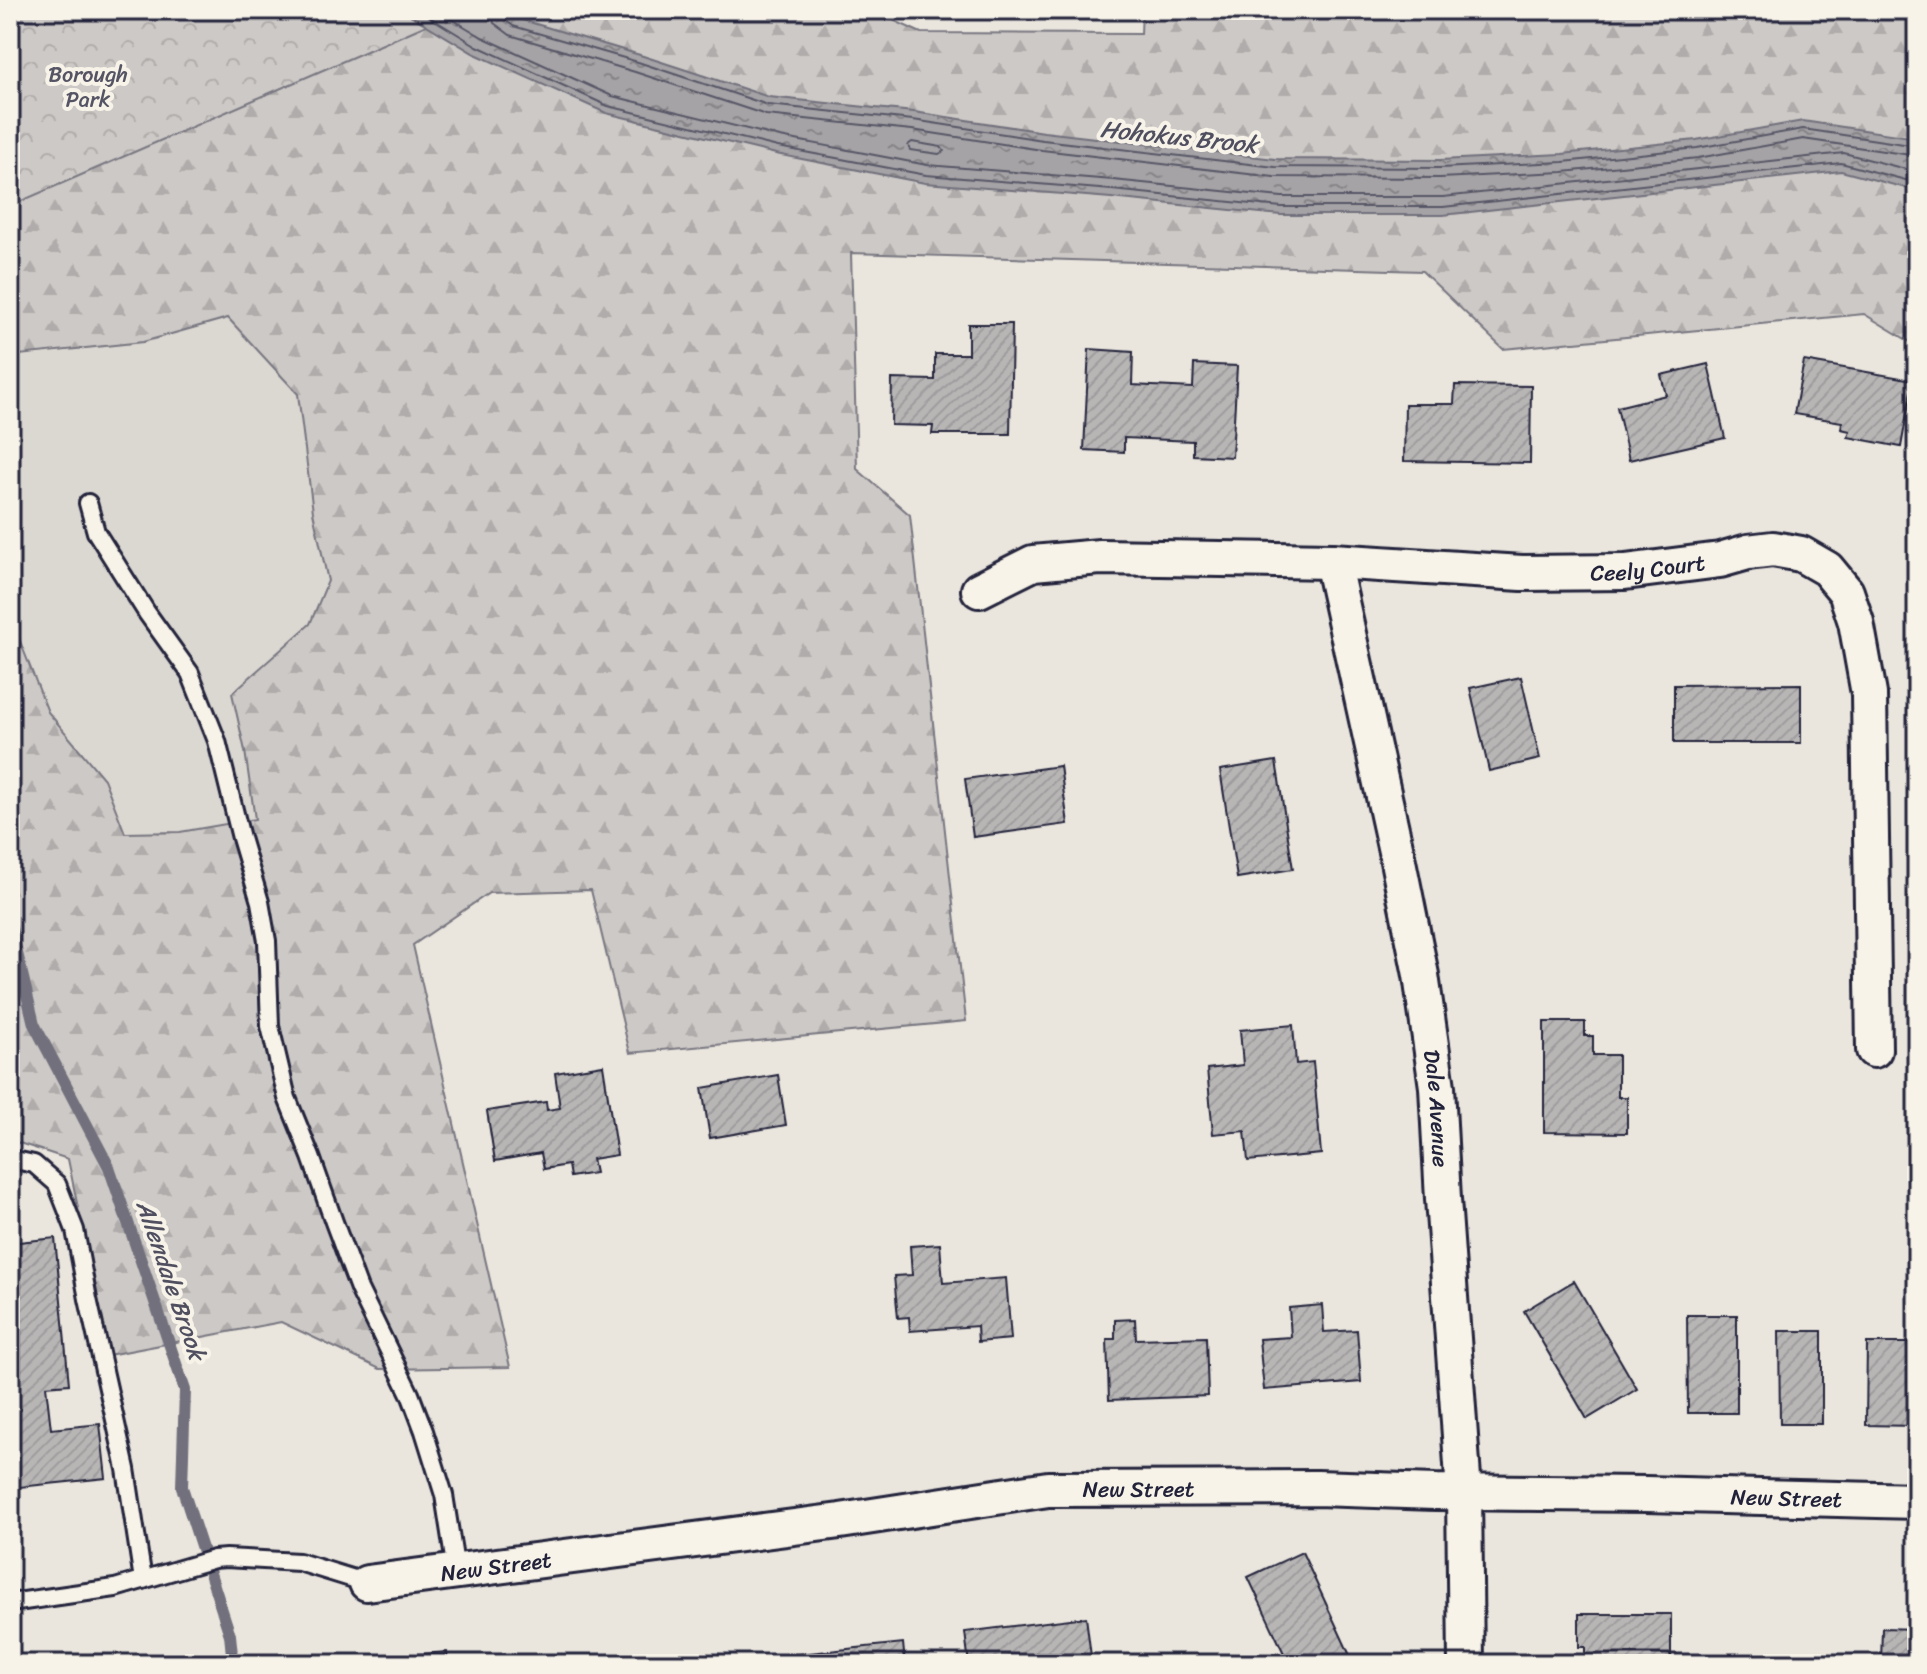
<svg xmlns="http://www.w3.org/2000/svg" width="1927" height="1674" font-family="Sriracha,sans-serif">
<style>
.built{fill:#dbd8d2}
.forest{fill:url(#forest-firs);stroke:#787680;stroke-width:2}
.park{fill:url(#park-crowns);stroke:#787680;stroke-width:2}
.water{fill:url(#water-ripples);stroke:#716f7b;stroke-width:2}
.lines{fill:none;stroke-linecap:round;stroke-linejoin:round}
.shore{stroke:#575666;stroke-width:2}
.stream{stroke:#716f7b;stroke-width:12}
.building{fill:url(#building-hatch);stroke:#22223b;stroke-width:2}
.service-casing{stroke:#22223b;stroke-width:22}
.minor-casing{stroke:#22223b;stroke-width:40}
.service{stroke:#f7f3e8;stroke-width:16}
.minor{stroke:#f7f3e8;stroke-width:34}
.labels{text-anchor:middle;stroke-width:8;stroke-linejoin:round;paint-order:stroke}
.park-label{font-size:22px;fill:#555465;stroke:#f7f3e8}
.street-label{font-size:22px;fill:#22223b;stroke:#f7f3e8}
.water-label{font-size:24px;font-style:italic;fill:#504f60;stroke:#f7f3e8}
</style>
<defs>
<pattern id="forest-firs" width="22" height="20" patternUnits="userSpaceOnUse" patternTransform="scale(2)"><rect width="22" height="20" fill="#cdc9c6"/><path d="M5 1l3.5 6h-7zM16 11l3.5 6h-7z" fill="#b0acab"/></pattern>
<pattern id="park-crowns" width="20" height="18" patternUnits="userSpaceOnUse" patternTransform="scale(2)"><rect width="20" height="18" fill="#cdc9c6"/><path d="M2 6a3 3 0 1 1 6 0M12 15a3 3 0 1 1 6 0" fill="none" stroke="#b0acab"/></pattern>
<pattern id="water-ripples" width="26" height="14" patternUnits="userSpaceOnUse" patternTransform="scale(2)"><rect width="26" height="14" fill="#a6a3a6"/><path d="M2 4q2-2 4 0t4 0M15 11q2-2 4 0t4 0" fill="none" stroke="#878488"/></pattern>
<pattern id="building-hatch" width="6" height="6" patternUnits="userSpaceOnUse" patternTransform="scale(2)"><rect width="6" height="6" fill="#b8b6b5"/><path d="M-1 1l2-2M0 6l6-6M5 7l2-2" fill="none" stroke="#9e9c9d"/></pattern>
</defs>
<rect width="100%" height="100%" fill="#eae6de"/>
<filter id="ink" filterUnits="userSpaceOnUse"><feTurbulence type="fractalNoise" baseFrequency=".0125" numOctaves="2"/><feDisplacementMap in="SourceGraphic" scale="16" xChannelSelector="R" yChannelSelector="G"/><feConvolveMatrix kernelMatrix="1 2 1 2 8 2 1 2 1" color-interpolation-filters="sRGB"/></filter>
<g filter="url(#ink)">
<path class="built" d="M228,318L298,394L313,512L328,581L310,624L232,693L245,751L255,819L180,832L125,834L104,779L48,712L10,616V356L143,342Z"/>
<path class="forest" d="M10,10H871L921,33L1141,34L1142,10H1917V346L1864,314L1503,349L1422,271L851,253L857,469L910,515L966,1021L630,1053L591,890L489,893L413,945L510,1367L380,1369L281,1322L108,1355L68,1159L10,1140V616L48,712L104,779L125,833L180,832L255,819L245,751L232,693L310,624L328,581L313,512L298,394L228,318L143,342L10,356Z"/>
<path class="park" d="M10,10H461L10,206Z"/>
<path class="water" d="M402,10H505L516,18L640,55L769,97L914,112L1044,132L1275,159L1440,160L1562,154L1696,140L1803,121L1917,138V191L1841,171L1443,215H1281L1111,198L925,183L776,154L606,113L473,53Z"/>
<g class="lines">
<g class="shore">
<path d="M418,10L477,46L608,106L778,147L926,175L1112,190L1282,207H1443L1841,163L1917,183"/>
<path d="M437,10L482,37L612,96L780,137L927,165L1113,180L1282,197H1443L1844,153L1917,172"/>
<path d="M491,10L494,23L510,35L635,72L766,115L912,130L1042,150L1274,177L1440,178L1563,172L1698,158L1803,139L1917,156"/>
<path d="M501,10L503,18L513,26L638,62L768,105L913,120L1043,140L1275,167L1440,168L1563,162L1697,148L1803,129L1917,146"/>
<path d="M912,142L941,147L944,151L939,154L910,150L908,145Z"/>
</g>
<path class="stream" d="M10,924L34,1024L109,1167L185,1390L182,1487L230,1635L233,1664"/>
</g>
<g class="building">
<path d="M968,324H1012L1010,434H932L933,426L891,425L892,379L935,380V354H968Z"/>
<path d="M1089,349L1133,352L1132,385L1193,388L1194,364L1237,366L1232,457L1193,455V441L1124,438V452L1084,450Z"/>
<path d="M1804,361L1913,380L1901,447L1848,437L1850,431L1841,429L1842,422L1794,414Z"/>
<path d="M1708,364L1725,438L1629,460L1617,407L1666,395L1661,375Z"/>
<path d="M1455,385L1531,386L1530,463L1404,461L1405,404H1454Z"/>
<path d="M1521,677L1540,759L1489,771L1470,688Z"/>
<path d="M1801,684V743H1674V685Z"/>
<path d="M1276,761L1293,869L1237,878L1220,770Z"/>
<path d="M1060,766L1068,824L973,837L965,779Z"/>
<path d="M1544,1022H1585V1036H1593V1055H1618V1097H1627V1133L1544,1132Z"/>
<path d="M1293,1025L1296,1064L1313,1062L1321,1154L1248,1161L1245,1131L1213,1134L1207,1069L1243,1065L1240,1030Z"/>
<path d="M603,1065L617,1155L592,1159L595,1173L570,1177L568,1165L544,1169L541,1153L495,1161L487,1111L546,1102L547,1110L560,1108L555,1073Z"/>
<path d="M778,1075L786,1125L710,1138L702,1088Z"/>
<path d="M55,1238L69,1384L46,1386L51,1429L100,1424L106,1478L10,1488V1243Z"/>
<path d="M940,1244L943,1283L1006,1278L1011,1339L978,1342L977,1326L910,1331L909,1317L898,1318L894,1276L912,1275L910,1246Z"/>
<path d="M1574,1281L1637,1389L1587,1419L1524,1311Z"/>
<path d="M1915,1285H1917V1323H1914Z"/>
<path d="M1322,1305L1324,1332L1357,1330L1361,1382L1264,1390L1259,1339L1291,1337L1289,1308Z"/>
<path d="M1687,1315H1737V1413H1688Z"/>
<path d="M1135,1319L1136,1339L1206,1337L1208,1396L1109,1400L1107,1339H1115V1320Z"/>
<path d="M1779,1331H1822V1424H1780Z"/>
<path d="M1867,1343H1915L1913,1426L1866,1425Z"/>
<path d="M1302,1552L1354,1664H1289L1248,1577Z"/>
<path d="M1579,1614H1671V1664H1585V1647H1579Z"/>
<path d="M1086,1617L1092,1664H969L965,1632Z"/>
<path d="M1882,1628L1917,1629V1664H1881Z"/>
<path d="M903,1643L905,1664H793L792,1655Z"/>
<path d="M447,1652L448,1664H385V1657Z"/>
<path d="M689,1653L690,1664H611V1663Z"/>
</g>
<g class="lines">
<defs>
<g id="service">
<path d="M88,503L96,532L147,613L190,673L217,741L241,838L260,902L267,941L270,1026L287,1098L311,1157L334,1222L359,1289L410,1394L424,1431L444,1495L456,1571"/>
<path d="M10,1159L34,1164L57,1184L75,1230L88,1299L126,1469L143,1580"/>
<path d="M10,1603L115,1588L214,1559L226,1558L299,1562L367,1583"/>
</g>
<g id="minor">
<path id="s1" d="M1332,561L1397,856L1421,975L1437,1087L1443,1199L1464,1492L1466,1664"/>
<path id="s2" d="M979,590L1033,563L1100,557L1332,561L1522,573L1625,572L1720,560L1748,552L1773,549L1801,554L1827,569L1846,592L1856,622L1869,694L1874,1050"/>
<path id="s3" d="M367,1583L840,1521L1048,1489L1317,1488L1435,1492L1646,1494L1917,1501"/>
</g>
</defs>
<use href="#service" class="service-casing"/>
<use href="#minor" class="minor-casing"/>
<use href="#service" class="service"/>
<use href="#minor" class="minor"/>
</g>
</g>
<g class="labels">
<g class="park-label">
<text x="88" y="82">Borough<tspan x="88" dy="25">Park</tspan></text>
</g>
<g class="street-label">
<text dy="8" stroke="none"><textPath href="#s2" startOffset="676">Ceely Court</textPath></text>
<text dy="8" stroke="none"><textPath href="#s1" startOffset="558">Dale Avenue</textPath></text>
<text dy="8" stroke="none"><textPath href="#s3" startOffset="778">New Street</textPath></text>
<text dy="8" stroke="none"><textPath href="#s3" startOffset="1426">New Street</textPath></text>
<text dy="8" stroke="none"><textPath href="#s3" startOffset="130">New Street</textPath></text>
</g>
<g class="water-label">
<text transform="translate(1179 137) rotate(6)" y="8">Hohokus Brook</text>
<text transform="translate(171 1280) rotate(71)" y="8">Allendale Brook</text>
</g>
</g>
<rect width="1927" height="1674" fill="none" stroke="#f7f3e8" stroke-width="40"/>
<rect x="20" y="20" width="1887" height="1634" fill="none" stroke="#22223b" stroke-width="3" filter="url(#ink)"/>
</svg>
